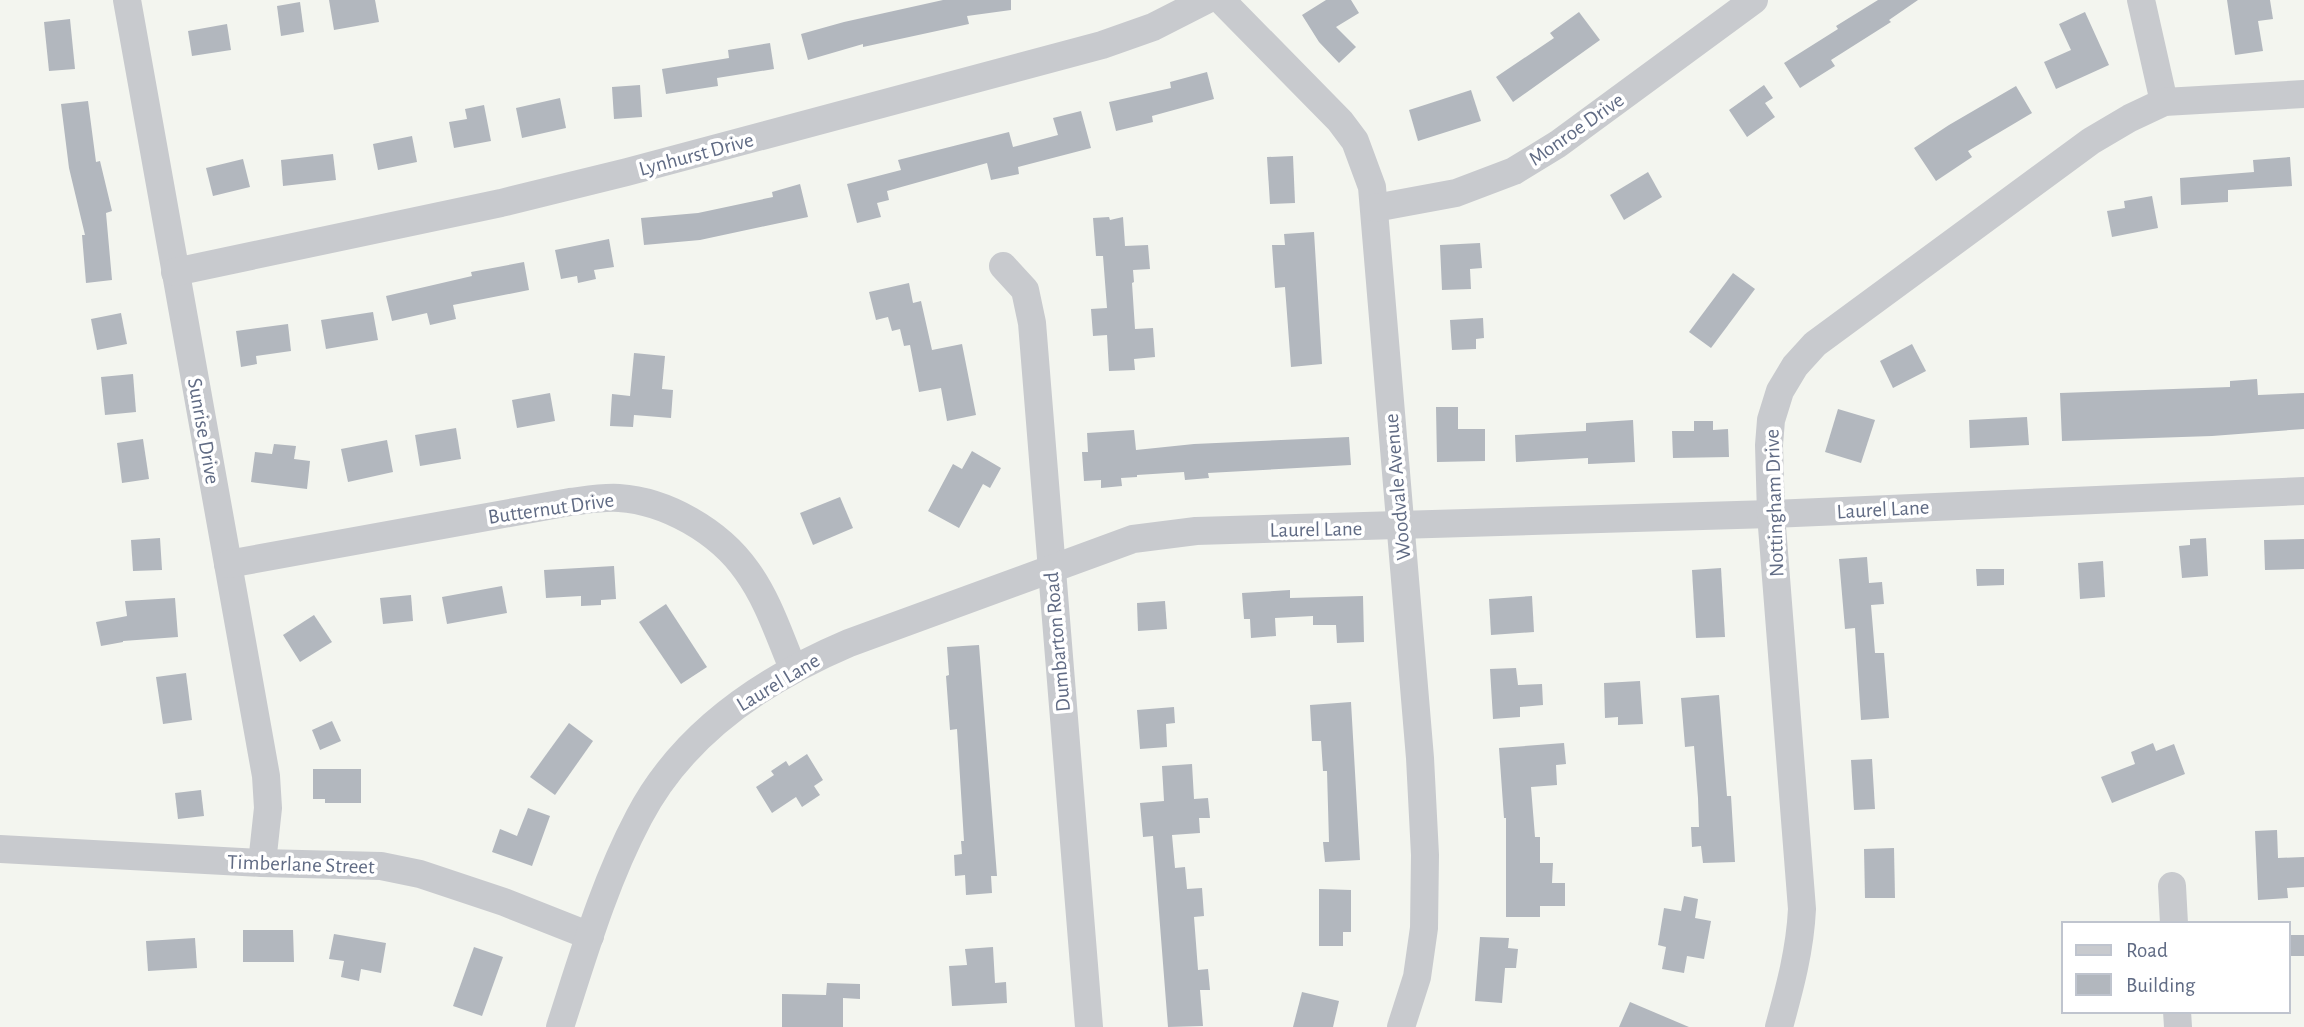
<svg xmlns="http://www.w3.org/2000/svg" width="2304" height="1027" font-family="'Alegreya Sans',sans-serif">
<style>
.building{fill:#b2b7be}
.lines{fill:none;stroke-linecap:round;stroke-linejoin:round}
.minor{stroke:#c8cace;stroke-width:28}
.labels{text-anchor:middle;stroke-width:7;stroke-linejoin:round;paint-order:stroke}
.street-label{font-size:21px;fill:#606b84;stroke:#fff}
</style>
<rect width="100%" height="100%" fill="#f3f5ef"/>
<g class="building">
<path d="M329,0H375L379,22L334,30Z"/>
<path d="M943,0H1011V10L967,16L969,24L863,47V44L808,60L801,34L844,22Z"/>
<path d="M1326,0H1351L1359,13L1336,27L1356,47L1339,63L1319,42L1302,15Z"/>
<path d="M1878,0H1918L1889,20L1891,22L1831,60L1835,66L1800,88L1784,63L1838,29L1836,26Z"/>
<path d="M2227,0H2270L2273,19L2258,21L2263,51L2235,55Z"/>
<path d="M300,2L304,32L281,36L277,6Z"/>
<path d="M1579,12L1600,40L1513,102L1496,77L1554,38L1550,33Z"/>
<path d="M2085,12L2109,65L2056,89L2044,62L2071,50L2059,24Z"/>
<path d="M70,19L75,69L49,71L44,22Z"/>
<path d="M227,24L231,50L192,56L188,31Z"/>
<path d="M770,43L774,69L717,78L718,86L666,94L662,69L729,58L728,50Z"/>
<path d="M1207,72L1214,99L1152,116L1153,122L1116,131L1109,102L1171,88L1170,82Z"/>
<path d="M640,85L642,117L614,119L612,87Z"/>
<path d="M1764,85L1773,98L1765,103L1775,117L1747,137L1729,110Z"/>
<path d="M2016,86L2032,113L1968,151L1972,157L1936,181L1914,148L1949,125Z"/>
<path d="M1471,90L1481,121L1418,141L1409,110Z"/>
<path d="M560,98L566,128L522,138L516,108Z"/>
<path d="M88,101L96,162L100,161L112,211L106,213L112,280L86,283L82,235H85L69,168L61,104Z"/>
<path d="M484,105L491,141L454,148L449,122L467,119L465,109Z"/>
<path d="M1081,111L1091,148L1018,167L1019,174L991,180L987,163L887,191L889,200L877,203L881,217L857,223L847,184L901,170L898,160L1009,132L1013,147L1058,135L1053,118Z"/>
<path d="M412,136L417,162L378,170L373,144Z"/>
<path d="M333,154L336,180L283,186L281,160Z"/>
<path d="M1293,156L1295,203L1270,204L1267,157Z"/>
<path d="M2290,157L2292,186L2228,190V202L2181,205L2180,178L2254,172L2253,160Z"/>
<path d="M243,159L250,187L213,196L206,168Z"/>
<path d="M1648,172L1662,197L1624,220L1610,195Z"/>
<path d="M800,184L808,217L700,240L644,245L641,218L698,213L773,197L772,192Z"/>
<path d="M2152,196L2158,228L2112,237L2107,211L2125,208L2124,201Z"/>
<path d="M1109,217L1110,220L1123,217L1125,246L1148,245L1150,269L1133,270L1134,282L1132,283L1135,329L1153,328L1155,357L1134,359L1135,370L1109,371L1107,335L1093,336L1091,309L1107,308L1103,256H1096L1093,218Z"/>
<path d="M1314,232L1322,364L1291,367L1285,287L1275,288L1272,245H1285L1284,234Z"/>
<path d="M609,239L614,267L594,270L596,279L578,283L577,276L561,279L555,250Z"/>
<path d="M1480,243L1482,268L1470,269L1471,289L1442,290L1440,245Z"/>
<path d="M524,262L529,290L453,305L456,319L430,325L427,313L392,321L386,296L472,276L471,272Z"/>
<path d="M1733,273L1755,289L1711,348L1689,332Z"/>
<path d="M909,283L913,303L921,301L932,350L962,344L976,415L947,421L941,388L919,392L910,345L904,346L900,329L892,331L888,317L876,320L869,292Z"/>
<path d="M373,312L378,340L326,349L321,320Z"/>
<path d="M121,313L127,344L97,350L91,319Z"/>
<path d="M1483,318L1484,338L1476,339V349L1452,350L1450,320Z"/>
<path d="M288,324L291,351L256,356L257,364L241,367L236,331Z"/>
<path d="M1912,344L1926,371L1893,388L1880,361Z"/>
<path d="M634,353L665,356L662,389L673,390L671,418L634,415L633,427L610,426L612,394L630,396Z"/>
<path d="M133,374L136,412L105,415L101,377Z"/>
<path d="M2257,379L2258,395L2304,393V429L2212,436L2062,441L2060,393L2230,387V381Z"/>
<path d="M550,393L555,421L517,428L512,400Z"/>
<path d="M1436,407H1458V429H1485V461L1437,462Z"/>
<path d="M1838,409L1875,420L1861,463L1825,452Z"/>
<path d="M2027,417L2029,445L1970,448L1969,420Z"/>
<path d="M1633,420L1635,462L1588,464V458L1516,462L1515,435L1586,431V423Z"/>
<path d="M1694,421H1713V430L1728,429L1729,457L1673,458L1672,431H1694Z"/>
<path d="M456,428L461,459L420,466L415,435Z"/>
<path d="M1134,430L1136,450L1194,444L1349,437L1351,465L1208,473L1209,478L1185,480L1184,472L1137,475V477L1121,478L1122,486L1101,488V480L1084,481L1082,452H1088L1087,433Z"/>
<path d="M143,439L149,479L122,483L117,443Z"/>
<path d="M387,440L393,472L348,482L341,449Z"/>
<path d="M274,444L296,446L294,459L310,461L307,489L251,482L255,452L272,454Z"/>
<path d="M972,451L1001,468L990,488L983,484L959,528L928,511L953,464L962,469Z"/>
<path d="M840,497L853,528L813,545L800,513Z"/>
<path d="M160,538L162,570L133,571L131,540Z"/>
<path d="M2206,538L2208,576L2182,578L2179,546L2190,545V539Z"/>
<path d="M2304,539V569L2265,570L2264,540Z"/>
<path d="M1867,557L1869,583L1882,582L1884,604L1871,605L1875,653H1884L1889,718L1861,720L1855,628L1845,629L1839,559Z"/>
<path d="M2103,561L2105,597L2080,599L2078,563Z"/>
<path d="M614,566L616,599L601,600V605L581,606V596L546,598L544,570Z"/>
<path d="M1721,568L1725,637L1696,638L1692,570Z"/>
<path d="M1976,569H2004V585L1977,586Z"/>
<path d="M502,586L507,613L447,624L442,597Z"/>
<path d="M1290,590V598L1363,596L1364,642L1337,643L1336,625H1313V616L1275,618L1276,636L1251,638L1250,619H1244L1242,593Z"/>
<path d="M411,595L413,621L383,624L380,598Z"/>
<path d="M1532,596L1534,632L1491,635L1489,599Z"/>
<path d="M175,598L178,637L123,641V642L101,646L96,622L127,616L125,601Z"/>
<path d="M1165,601L1167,629L1138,631L1137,603Z"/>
<path d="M666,604L707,667L681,684L639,622Z"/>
<path d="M314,615L332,642L300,662L283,635Z"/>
<path d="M979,645L997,876H991L992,893L966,895L965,875L955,876L954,855L962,854L961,841H964L957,729L950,730L946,676L949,675L947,647Z"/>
<path d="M1516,668L1518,685L1542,684L1543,705L1520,707V717L1493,719L1490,669Z"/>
<path d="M186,673L192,720L163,724L156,677Z"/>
<path d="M1640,681L1643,724L1618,725V717L1605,718L1604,683Z"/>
<path d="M1719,695L1727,796H1731L1735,862L1703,863L1701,846L1692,847L1691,827H1699L1698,798L1694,746L1685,747L1681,698Z"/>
<path d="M1351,702L1360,860L1325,862L1323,842H1329L1327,771H1323L1321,741H1312L1310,705Z"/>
<path d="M1174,707L1175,723L1166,724L1167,747L1140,749L1137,710Z"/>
<path d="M332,721L341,741L320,750L312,730Z"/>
<path d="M569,723L593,741L555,795L530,777Z"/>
<path d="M1564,743L1566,764L1556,765L1557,785L1531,787L1535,837H1540V863H1553L1552,883H1565V906H1540V917H1506V818H1504L1499,748Z"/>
<path d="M2153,743L2156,751L2174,744L2185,774L2112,803L2101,777L2135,764L2131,752Z"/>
<path d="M807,754L823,780L814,786L820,795L802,807L796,797L772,813L756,787L774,775L771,771L786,761L789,766Z"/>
<path d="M1872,759L1875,809L1854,810L1851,760Z"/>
<path d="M1192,764L1194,799L1208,798L1210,818H1199L1200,833L1172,835L1175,868L1185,867L1187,889L1202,888L1204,916L1194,917L1198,970L1208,969L1210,990H1200L1203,1026L1168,1027L1153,836L1143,837L1140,803L1164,801L1162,766Z"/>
<path d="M313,769H361V803H325V799H313Z"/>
<path d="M201,790L204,816L178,819L175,793Z"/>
<path d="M528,808L550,816L532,866L492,852L500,829L517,836Z"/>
<path d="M2277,830L2278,858L2304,857V887L2287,888L2288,898L2258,900L2255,831Z"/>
<path d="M1894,848L1895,898H1865L1864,849Z"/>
<path d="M1319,889L1351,890V932H1343V946H1319Z"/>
<path d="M1684,896L1698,899L1695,918L1711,921L1704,959L1687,956L1684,973L1662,969L1666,947L1658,945L1664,908L1681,911Z"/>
<path d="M243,930H293L294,962H243Z"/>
<path d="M334,934L386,943L381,973L361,969L359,981L341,977L344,961L329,959Z"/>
<rect x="2288" y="935" width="16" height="21"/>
<path d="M1480,937L1509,938L1508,948L1518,949L1516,968H1505L1502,1003L1475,1001Z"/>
<path d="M195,938L197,968L148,971L146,941Z"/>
<path d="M474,947L503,957L482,1016L453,1006Z"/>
<path d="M993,947L995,983L1006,982L1007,1003L952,1006L949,966L967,965L965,949Z"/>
<path d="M827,983L860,984V999L843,998V1027H782V994L826,995Z"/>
<path d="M1302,992L1339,1001L1333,1027H1293Z"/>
<path d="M1630,1002L1689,1027H1619Z"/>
</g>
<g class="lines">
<g class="minor">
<path d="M127,0L266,776L268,808L262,863"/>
<path d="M1221,0L1340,121L1355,141L1372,187L1420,758L1425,855L1424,928L1417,977L1401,1027"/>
<path d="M2141,0L2164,102"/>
<path d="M1375,208L1456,193L1514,171L1558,144L1754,0"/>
<path d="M1003,266L1025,290L1032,323L1089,1027"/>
<path d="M175,272L501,203L627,172L1102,45L1153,27L1206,0"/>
<path d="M228,564L570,502C586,500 602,497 619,498C666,501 719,531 747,571C768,600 779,635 793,668"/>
<path d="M0,849L262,863L381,866L420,874L504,902L590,936"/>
<path d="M2172,886L2174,924"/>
<path d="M2177,1011L2178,1027"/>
<path d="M560,1027C583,956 604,883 639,817C683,733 764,679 849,643L1133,539L1196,531L1771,514L2304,491"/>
<path d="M1779,1027C1790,987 1800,950 1802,909L1771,514L1769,445L1771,420L1780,391L1795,366L1815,344L2091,141L2130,118L2164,102L2304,94"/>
</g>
</g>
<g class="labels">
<g class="street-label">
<text transform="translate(1576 129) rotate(-35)" y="7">Monroe Drive</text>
<text transform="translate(696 154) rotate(-15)" y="7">Lynhurst Drive</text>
<text transform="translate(204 431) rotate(80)" y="7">Sunrise Drive</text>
<text transform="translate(1397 487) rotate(-95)" y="7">Woodvale Avenue</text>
<text transform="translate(1774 503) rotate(-92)" y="7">Nottingham Drive</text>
<text transform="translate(551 508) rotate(-8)" y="7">Butternut Drive</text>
<text transform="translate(1883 509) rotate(-3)" y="7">Laurel Lane</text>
<text transform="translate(1316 529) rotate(-1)" y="7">Laurel Lane</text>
<text transform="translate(1057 642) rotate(-95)" y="7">Dumbarton Road</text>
<text transform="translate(778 682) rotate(-31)" y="7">Laurel Lane</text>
<text transform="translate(301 864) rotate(2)" y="7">Timberlane Street</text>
</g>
</g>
<rect x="2062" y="922" width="228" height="91" fill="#ffffff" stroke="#bfc4ce" stroke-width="2"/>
<rect x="2076" y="945" width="35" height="10" fill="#c8cace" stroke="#bfc4ce" stroke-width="2"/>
<text x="2126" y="957" font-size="21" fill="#606b84">Road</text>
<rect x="2076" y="974" width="35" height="21" fill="#b2b7be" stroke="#bfc4ce" stroke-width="2"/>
<text x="2126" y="992" font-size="21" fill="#606b84">Building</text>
</svg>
